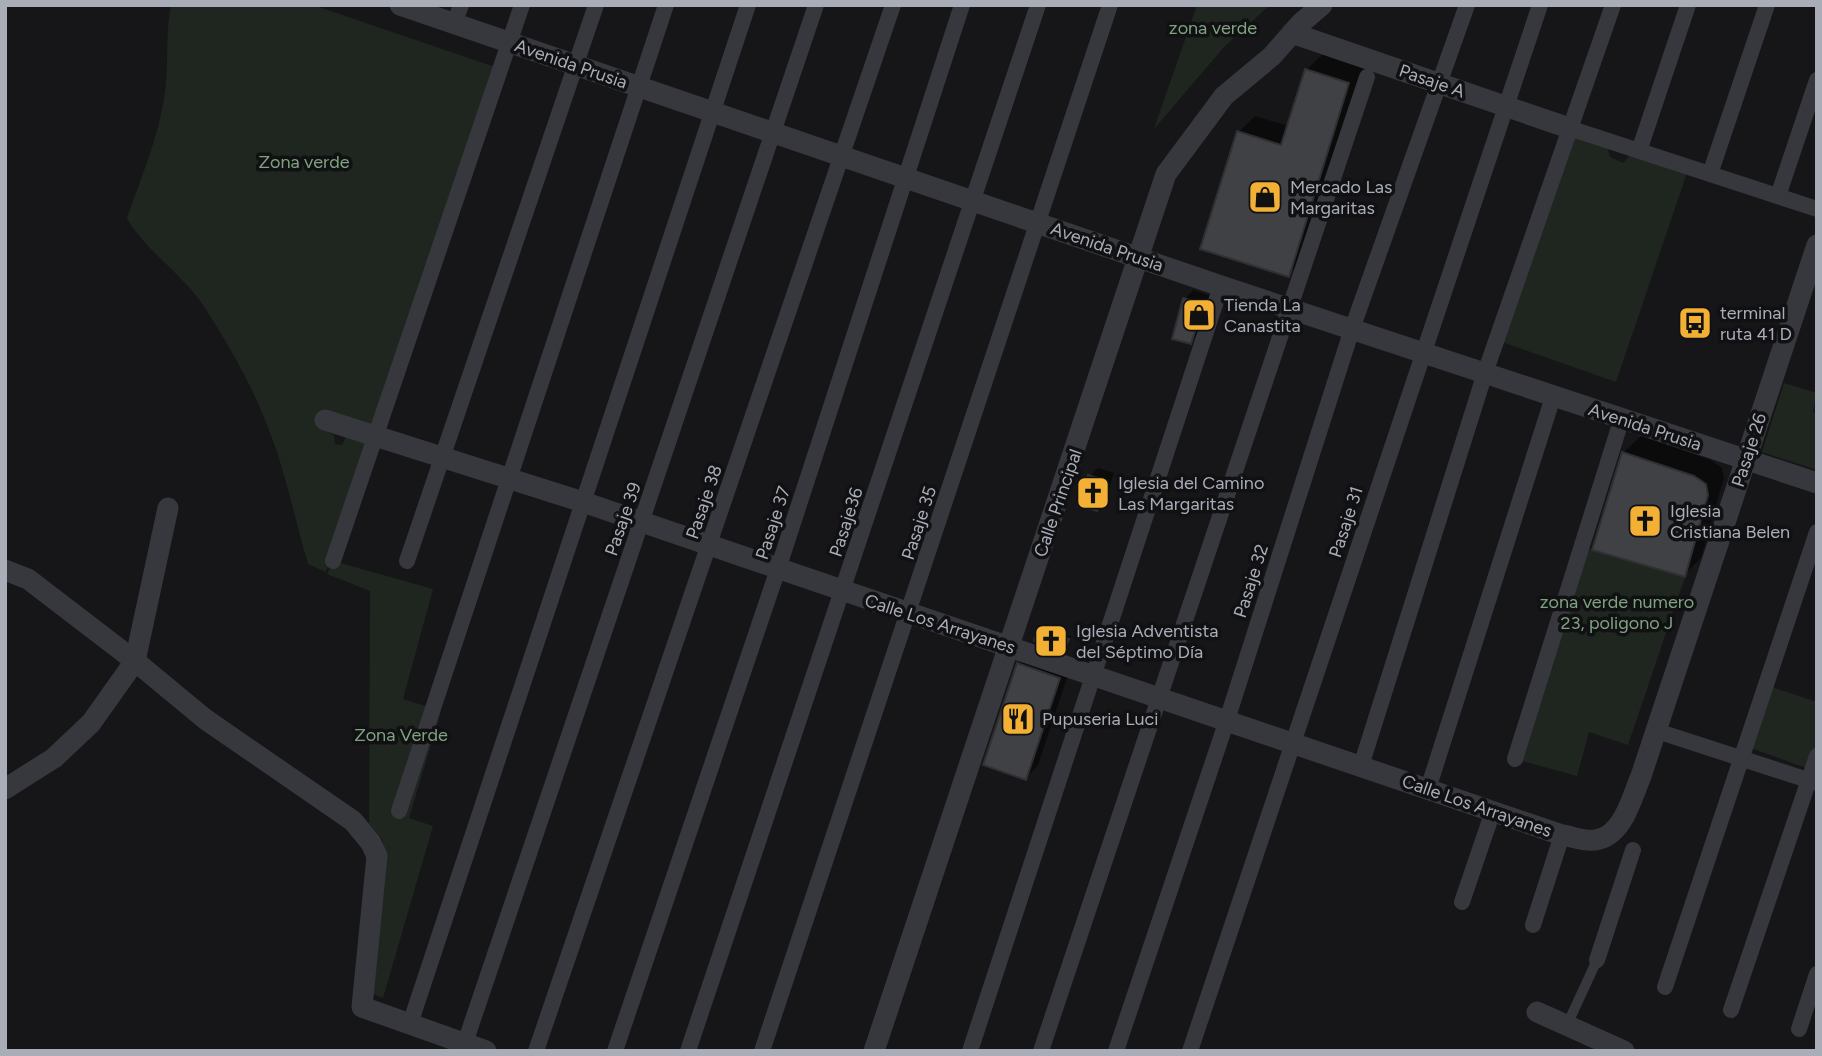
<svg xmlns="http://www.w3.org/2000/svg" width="1822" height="1056" font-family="Figtree,sans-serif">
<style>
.green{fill:#1e261f}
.shadow{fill:#0007}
.building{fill:#404145;stroke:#303034;stroke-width:2}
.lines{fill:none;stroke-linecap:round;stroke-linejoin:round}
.service{stroke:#37383d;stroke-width:10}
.pedestrian{stroke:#37383d;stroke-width:16}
.minor{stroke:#37383d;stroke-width:21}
.labels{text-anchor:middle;stroke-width:7;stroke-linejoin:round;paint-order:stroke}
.park-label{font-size:18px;fill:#7fa381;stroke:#111113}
.street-label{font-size:18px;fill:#a8adb8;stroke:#111113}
.poi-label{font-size:18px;fill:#a8adb8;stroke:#111113;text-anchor:start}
</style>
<rect width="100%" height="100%" fill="#161618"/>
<g class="green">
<path d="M171,5H313L495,67L373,425L323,429L334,435L335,444L342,445L346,437L370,443L326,572L308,564C295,520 286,473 269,430C252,385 228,343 201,302C183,276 138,242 127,218C141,177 159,136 165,93C169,63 165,35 171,5Z"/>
<path d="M1197,5H1270L1224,47L1154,129Z"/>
<path d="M1572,129L1606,143L1610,157L1623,163L1632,153L1689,167L1616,382L1496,340Z"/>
<path d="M1784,383L1817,393L1813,412L1817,414V470L1762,452Z"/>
<path d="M1582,547L1685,577L1628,745L1589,732L1577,776L1515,759Z"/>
<path d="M333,561L433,589L403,699L441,711L409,818L433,826L383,998L373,994L387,858L382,839L369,824L370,591L327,574Z"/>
<path d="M1766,685L1817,702V756L1812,770L1745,746Z"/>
</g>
<g class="shadow">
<path d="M1323,54L1365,67L1305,258L1288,275L1239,132L1255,116L1289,126L1306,70Z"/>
<path d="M1193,290L1211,296L1198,334L1190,342L1185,299Z"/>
<path d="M1641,436L1711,460L1722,468L1724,478L1701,558L1684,575L1594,549L1624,452Z"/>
<path d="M1098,468L1114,473L1105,501L1097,509L1090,476Z"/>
<path d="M1043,626L1071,636L1068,646L1064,650L1039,630Z"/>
<path d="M1031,652L1071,666L1038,765L1026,778L1018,664Z"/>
</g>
<g class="building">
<path d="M1305,69L1349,83L1289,277L1200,249L1237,131L1281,145Z"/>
<path d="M1183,298L1204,304L1191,344L1172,339Z"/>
<path d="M1622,452L1694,476L1706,484L1708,495L1685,577L1592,550Z"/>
<path d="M1088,475L1107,481L1097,511L1078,505Z"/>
<path d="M1038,629L1069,639L1064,652L1034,641Z"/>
<path d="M1017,663L1060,678L1026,780L983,765Z"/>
</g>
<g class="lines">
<path class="service" d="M1567,1025L1597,960"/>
<g class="pedestrian">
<path d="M454,24L461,5"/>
<path d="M1572,129L1817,209"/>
<path d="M1639,151L1688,5"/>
<path d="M1710,174L1767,5"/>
<path d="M1778,196L1817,80"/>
<path d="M333,561L522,5"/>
<path d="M407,561L596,5"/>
<path d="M1657,731L1817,783"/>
<path d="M1515,759L1621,421"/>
<path d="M1361,766L1485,373L1613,5"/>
<path d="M1428,789L1553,397"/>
<path d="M399,811L666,5"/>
<path d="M1462,902L1493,811"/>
<path d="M1533,925L1562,835"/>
<path d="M1597,960L1633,850"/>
<path d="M1665,987L1817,532"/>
<path d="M1731,1010L1817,756"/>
<path d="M410,1024L748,5"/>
<path d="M1799,1029L1817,974"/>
<path d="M465,1043L816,5"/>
<path d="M536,1051L893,5"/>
<path d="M615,1051L778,569L962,5"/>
<path d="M688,1051L1038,5"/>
<path d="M762,1051L1110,5"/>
<path d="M970,1051L1221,286"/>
<path d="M1041,1051L1367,77"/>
<path d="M1116,1051L1227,720L1352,329L1467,5"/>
<path d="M1190,1051L1540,5"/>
</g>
<g class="minor">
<path d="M400,5L1221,286L1817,483"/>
<path d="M1292,33L1572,129"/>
<path d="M325,420L583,502L1562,835C1571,836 1585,842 1595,840C1623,837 1632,797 1641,776L1817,245"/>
<path d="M5,570L28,579L135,661L205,719L353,821L371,843L377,856L362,1007L486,1051"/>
<path d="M5,789L54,758L91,723L135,661L168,508"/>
<path d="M1537,1012L1624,1051"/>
<path d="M874,1051L1166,174L1224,96L1272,56L1301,23L1322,5"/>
</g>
</g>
<defs>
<symbol id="shop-square" viewBox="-11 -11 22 22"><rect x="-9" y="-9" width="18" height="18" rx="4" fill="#f2b134" stroke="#111113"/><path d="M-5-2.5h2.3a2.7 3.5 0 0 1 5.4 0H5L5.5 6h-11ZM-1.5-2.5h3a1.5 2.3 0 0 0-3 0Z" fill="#111"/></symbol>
<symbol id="bus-square" viewBox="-11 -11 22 22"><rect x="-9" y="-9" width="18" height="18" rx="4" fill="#f2b134" stroke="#111113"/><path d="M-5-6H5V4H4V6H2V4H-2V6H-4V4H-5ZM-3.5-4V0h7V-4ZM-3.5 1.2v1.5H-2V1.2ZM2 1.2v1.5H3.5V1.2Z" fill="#111"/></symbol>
<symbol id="church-square" viewBox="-11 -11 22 22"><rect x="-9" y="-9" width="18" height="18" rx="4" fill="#f2b134" stroke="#111113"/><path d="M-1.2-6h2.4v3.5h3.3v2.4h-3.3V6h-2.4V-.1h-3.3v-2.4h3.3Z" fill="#111"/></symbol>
<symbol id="restaurant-square" viewBox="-11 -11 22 22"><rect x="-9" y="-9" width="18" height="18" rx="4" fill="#f2b134" stroke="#111113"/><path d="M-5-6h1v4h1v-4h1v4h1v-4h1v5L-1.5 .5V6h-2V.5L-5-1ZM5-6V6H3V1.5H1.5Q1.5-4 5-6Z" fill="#111"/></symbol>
</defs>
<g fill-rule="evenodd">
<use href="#shop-square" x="1246" y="178" width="38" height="38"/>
<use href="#shop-square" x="1180" y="296" width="38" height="38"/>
<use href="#bus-square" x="1676" y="304" width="38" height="38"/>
<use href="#church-square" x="1074" y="474" width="38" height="38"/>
<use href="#church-square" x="1626" y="502" width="38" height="38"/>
<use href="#church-square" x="1032" y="622" width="38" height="38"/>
<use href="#restaurant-square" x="999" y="700" width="38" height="38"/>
</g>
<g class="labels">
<g class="park-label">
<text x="1213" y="34">zona verde</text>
<text x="304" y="168">Zona verde</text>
<text x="1617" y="608">zona verde numero<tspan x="1617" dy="21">23, poligono J</tspan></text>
<text x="401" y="741">Zona Verde</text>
</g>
<g class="street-label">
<text transform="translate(571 64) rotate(19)" y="6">Avenida Prusia</text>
<text transform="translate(1432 81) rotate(19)" y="6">Pasaje A</text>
<text transform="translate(1107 247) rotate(19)" y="6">Avenida Prusia</text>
<text transform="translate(1645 427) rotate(18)" y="6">Avenida Prusia</text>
<text transform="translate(1749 450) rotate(-72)" y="6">Pasaje 26</text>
<text transform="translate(704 502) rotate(-71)" y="6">Pasaje 38</text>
<text transform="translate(1058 503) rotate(-71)" y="6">Calle Principal</text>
<text transform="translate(623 519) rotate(-71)" y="6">Pasaje 39</text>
<text transform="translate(846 522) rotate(-72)" y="6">Pasaje36</text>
<text transform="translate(1346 522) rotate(-72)" y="6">Pasaje 31</text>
<text transform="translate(773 523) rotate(-72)" y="6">Pasaje 37</text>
<text transform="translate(919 523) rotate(-72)" y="6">Pasaje 35</text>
<text transform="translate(1251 581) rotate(-72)" y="6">Pasaje 32</text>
<text transform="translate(940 624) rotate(18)" y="6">Calle Los Arrayanes</text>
<text transform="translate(1477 806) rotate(19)" y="6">Calle Los Arrayanes</text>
</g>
<g class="poi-label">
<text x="1290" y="193">Mercado Las<tspan x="1290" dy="21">Margaritas</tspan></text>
<text x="1224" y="311">Tienda La<tspan x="1224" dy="21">Canastita</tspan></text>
<text x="1720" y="319">terminal<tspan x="1720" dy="21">ruta 41 D</tspan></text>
<text x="1118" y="489">Iglesia del Camino<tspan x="1118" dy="21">Las Margaritas</tspan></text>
<text x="1670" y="517">Iglesia<tspan x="1670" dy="21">Cristiana Belen</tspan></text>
<text x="1076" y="637">Iglesia Adventista<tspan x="1076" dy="21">del Séptimo Día</tspan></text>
<text x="1042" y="725">Pupuseria Luci</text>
</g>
</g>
<rect width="1822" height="1056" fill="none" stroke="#a8adb8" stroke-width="14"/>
</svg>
